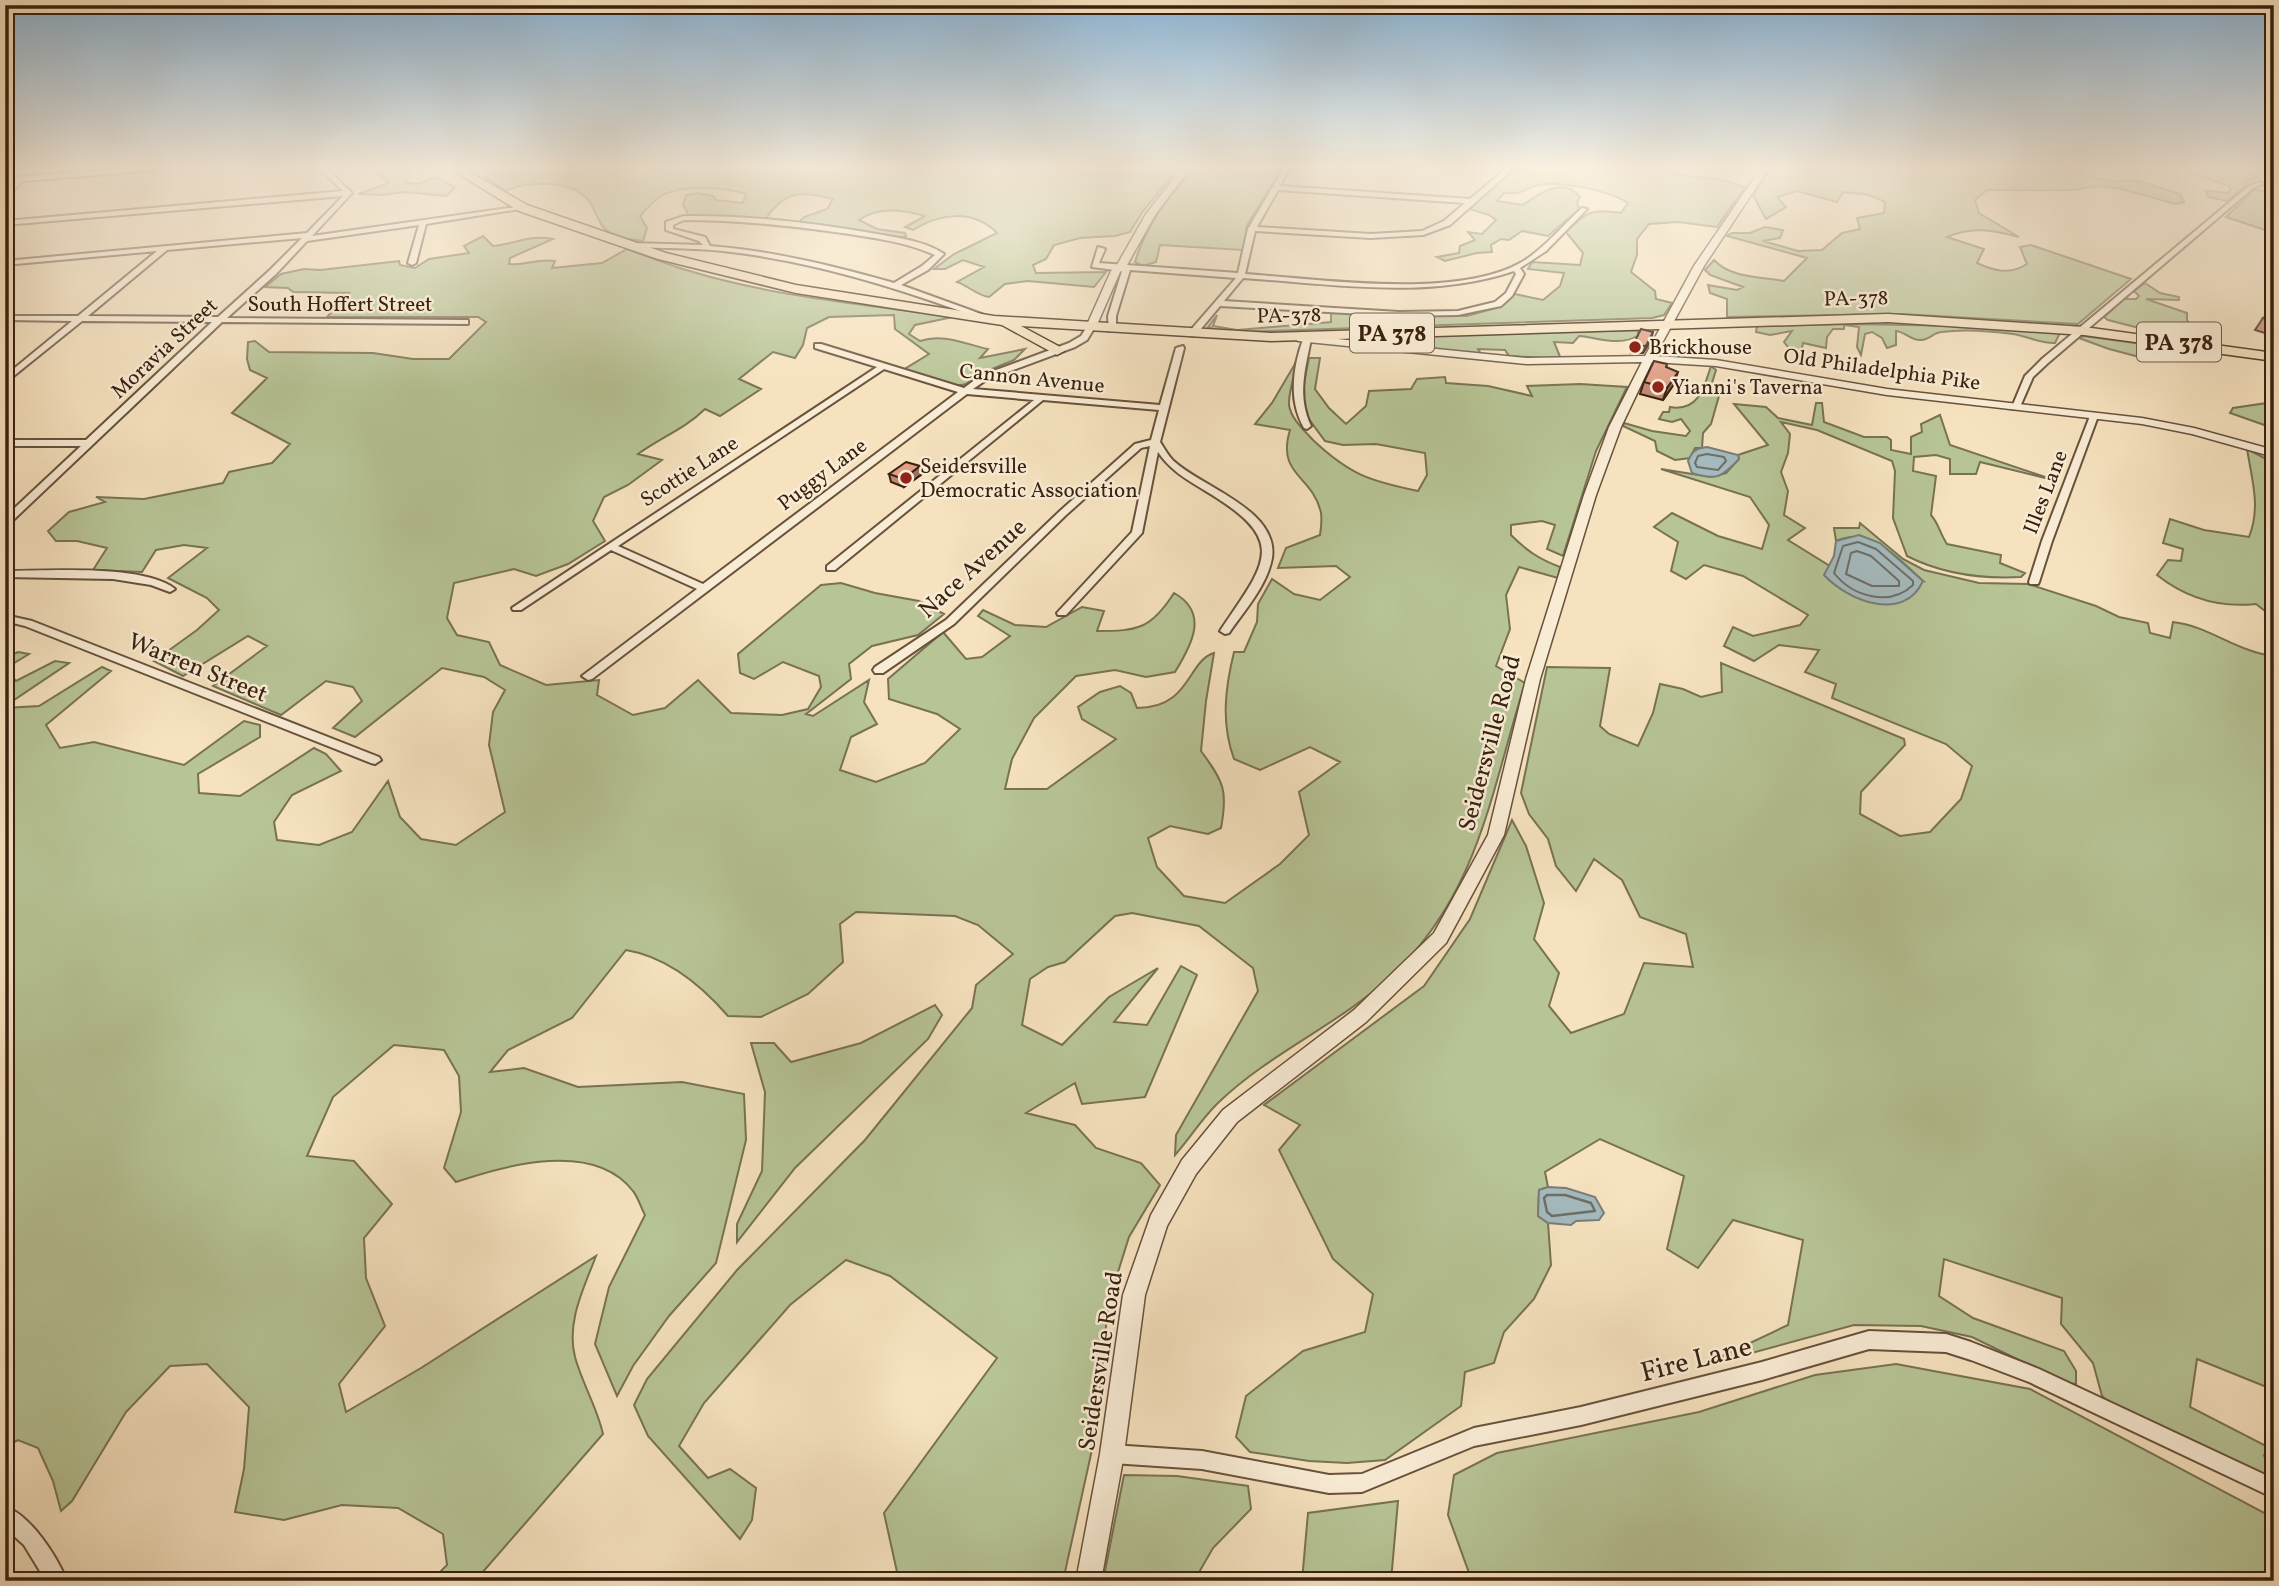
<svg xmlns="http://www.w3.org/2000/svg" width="2279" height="1586" font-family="Vollkorn,serif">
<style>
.green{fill:#b7c496;stroke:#787253;stroke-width:2}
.water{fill:#a4babe;stroke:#797d78;stroke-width:2}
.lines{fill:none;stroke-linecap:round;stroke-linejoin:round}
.shore-far1{stroke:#6e6e67;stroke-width:2}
.shore{stroke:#6e6e67;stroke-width:2.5}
.minor-casing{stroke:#68513c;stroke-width:4}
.tertiary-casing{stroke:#68513c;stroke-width:3}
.primary-casing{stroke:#392110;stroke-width:3}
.minor{fill:#f9ecd5;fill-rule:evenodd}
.tertiary{fill:#f9ecd5;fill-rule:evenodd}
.primary{fill:#f6e2bf;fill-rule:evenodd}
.wall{fill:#c18873;stroke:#392110;stroke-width:2}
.shaded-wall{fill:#9d6f5e;stroke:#392110;stroke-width:2}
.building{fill:#e09e86;stroke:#392110;stroke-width:2}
.poi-dot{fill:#8f2418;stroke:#f9ecd5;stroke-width:2.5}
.labels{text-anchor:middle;stroke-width:5;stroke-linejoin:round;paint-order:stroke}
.far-street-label{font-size:21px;fill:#392110;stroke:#f9ecd5}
.far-poi-label{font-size:21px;fill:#392110;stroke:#f9ecd5;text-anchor:start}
.shield{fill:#f9ecd5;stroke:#735e4b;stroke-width:2}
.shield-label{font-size:23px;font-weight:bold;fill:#392110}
.street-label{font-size:24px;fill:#392110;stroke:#f9ecd5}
.near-street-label{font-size:28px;fill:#392110;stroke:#f9ecd5}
</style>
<rect width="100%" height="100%" fill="#f6e2bf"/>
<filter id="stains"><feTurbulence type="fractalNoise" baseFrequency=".00286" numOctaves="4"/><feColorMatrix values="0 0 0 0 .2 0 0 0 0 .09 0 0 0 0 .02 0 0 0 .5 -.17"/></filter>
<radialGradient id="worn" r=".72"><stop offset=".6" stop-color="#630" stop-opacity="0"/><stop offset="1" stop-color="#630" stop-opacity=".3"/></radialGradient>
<g class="green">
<path d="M372,168H413L405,183L419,184L435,177L455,187L447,196L405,192L381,195L358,194L389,183Z"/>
<path d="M499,168H1179L1143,211L1130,232L1115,236L1080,238L1054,245L1046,259L1033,265L1036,273L1106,272L1094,287L1028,281L1005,284L989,297C976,295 969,286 957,282L984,267L963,260L945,269H934L954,254L997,233C973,209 940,213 913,230L905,227L925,216C903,210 879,206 859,220L877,229L905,233L906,236L900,239L797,224L804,217L827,209L833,199C801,190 784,191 765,220L689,216L683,205L686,195L698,193L713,196L716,200L743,203L746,194C725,187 686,185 664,194C655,199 647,208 640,216L647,228L643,241C630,239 617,239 606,230C597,222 596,210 589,201C573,179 528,181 505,191L485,177Z"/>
<path d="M1196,168H1282L1247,225L1243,250L1160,245L1156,262L1143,266L1135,262C1146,225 1168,195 1196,168Z"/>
<path d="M1519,168H1671L1675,174L1722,180L1745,187L1717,227L1678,222L1649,224L1637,239V255L1631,272L1655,291L1656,299L1672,303L1664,315L1652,318L1237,332L1218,331L1208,327L1217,315L1213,326L1237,330L1331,322V313L1467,316L1499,307L1515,294L1543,300L1560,286L1564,273L1528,269L1532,262L1580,265L1583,253L1566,232C1588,211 1590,209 1621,213L1628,203C1610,191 1556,179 1535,186C1520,192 1521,194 1504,193L1497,201L1523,205C1538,194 1564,176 1580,197L1577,202L1579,209L1548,236L1522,231L1509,240L1501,239L1491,245L1492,252L1477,253L1445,261L1437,257L1459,253L1460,246L1475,240L1468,232L1482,234L1496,220L1489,215L1470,209L1493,186Z"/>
<path d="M1771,168H2079L2084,176L2111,181H2140L2180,194L2184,202L2176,204C2145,197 2107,179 2076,190H1987L1975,200L1979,213L2019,237C1993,230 1972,226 1947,237L1984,249L1977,263C1994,271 2010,275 2027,264L2020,247L2031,245L2131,279L2078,324L1901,314L1727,317V299L1710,293L1708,285L1737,290L1743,287L1710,275L1705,270L1714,260C1730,278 1761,277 1784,281L1807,258L1727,236L1732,233H1750L1765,227L1783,230L1780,238L1763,241L1798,251L1822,250L1842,233L1860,229L1857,218L1884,213L1885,202L1869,195L1843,192L1837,202L1797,191L1777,197L1786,207L1766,219L1753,195Z"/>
<path d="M2192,168H2235L2258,175L2257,178L2245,182L2246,186L2227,201L2208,197L2206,191L2228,193L2231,189L2229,186L2192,173Z"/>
<path d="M2254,190L2274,191V233L2226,217Z"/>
<path d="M483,236L493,246C514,244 532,234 553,239L510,258L509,264C525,266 539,258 555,261L552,268L602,263L627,249C649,257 671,266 693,272C777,297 867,305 953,317L915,325L909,334L920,341C943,333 965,344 988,349L980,358L1025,349L1014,360L980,374L966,384L957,386L903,370L929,354L895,329L894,315L829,317L807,328L803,345L795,358L773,352L739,379L761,389L720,416L705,409C686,428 660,438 638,454L662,460L628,485L604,497L593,521L605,541L568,564L536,576L514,569L454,583L447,618L457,635L489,642L500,665L546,685L599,680L597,695L633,715L665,708L698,680L731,713L782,715L808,709L821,687L819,676L783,662L754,679L740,673L738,654L821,585L841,583L875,593L919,601L944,614L918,635L872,646L849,664L851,679L806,714L813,716L869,680L864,702L877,724L851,737L840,770L876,782L925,763L960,729L937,714L889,699L888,679L943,632L966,659L982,657L1010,636L978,616L983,610L1015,625L1046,627L1082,607L1104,611L1097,631C1138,631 1151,629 1174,593C1210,613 1191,646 1175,672L1146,677L1115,670L1076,676L1034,718L1012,759L1005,789H1047L1116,739L1082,719L1078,707L1100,692L1120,686L1131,693L1137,708C1191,708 1187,661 1214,653L1206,701L1201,751C1224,782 1228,791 1221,828L1208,834L1170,826L1148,838L1157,867L1184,896L1225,903L1280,864L1309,835L1299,792L1340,762L1310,747L1260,770L1234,759C1221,723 1225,689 1234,652H1244L1257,622L1258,604L1272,579L1294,594L1320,600L1350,577L1336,566L1278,568L1286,548L1320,535C1321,528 1322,519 1321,513C1313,475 1276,476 1290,430L1255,424L1272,403L1299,357C1296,371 1288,391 1289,405C1291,419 1304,430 1313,440C1350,475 1370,481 1418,491L1427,475L1425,453L1376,444L1343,445L1325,441L1303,411L1301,397L1309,358H1320L1315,389L1329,408L1346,424L1366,406L1369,391L1411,389L1417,379L1445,377L1446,383L1488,386L1532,396L1527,386L1580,384L1627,387L1596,451L1563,556L1547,549L1555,525L1542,521L1511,525V535C1527,551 1539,559 1560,567L1558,578L1519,567L1506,595L1510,629L1496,666L1525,683C1491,791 1479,895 1390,977C1338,1025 1270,1053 1219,1102C1203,1117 1190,1138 1175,1155L1176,1135L1258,991L1253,968L1199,926L1132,913L1115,916L1065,962L1048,967L1030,979L1022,1025L1062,1045L1109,997L1158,968L1114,1022L1147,1025L1181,966L1197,975L1145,1097L1082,1104L1075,1083L1026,1113L1075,1125L1096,1148L1141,1163L1160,1185L1129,1237L1108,1304L1097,1427L1063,1581H899L884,1513L997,1358L890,1276L846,1260L790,1305L704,1403L679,1446L708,1478L730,1469L756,1488L752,1520L740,1539L648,1436L634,1405L647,1379L737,1270L865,1140L972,1008L976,985L1013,954L978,925L955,916L856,912L840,924L843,962L808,994L761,1017L728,1016C701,985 668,957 626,950L572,1018L508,1050L490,1072L524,1068L578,1087L682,1082L744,1094L746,1140L716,1263L669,1316L633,1366L617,1396L595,1344L609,1287L645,1215C641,1208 638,1197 633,1191C594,1140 506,1165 456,1182L444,1168L461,1112L459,1076L444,1050L394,1045L333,1097L307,1156L354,1161L392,1204L364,1238L366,1278L385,1326L339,1384L346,1412L421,1368L596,1256C584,1288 566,1322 575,1357C582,1383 597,1407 603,1434L475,1581H431L447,1565L443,1534L398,1508L342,1505L284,1520L235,1512L244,1469L249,1407L207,1364L170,1366L126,1412L72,1501L61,1511L53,1481L38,1448L18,1440L5,1447V708L39,706L102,667L111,671L46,725L60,748L94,742L184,765L244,721L260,725V737L198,774L199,793L240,796L314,748L326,754L341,771L292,795L274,822L277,840L319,845L352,832L388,781L400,817L421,839L456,845L505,812L489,745L493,712L505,690L484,677L442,668L355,737L333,728L362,701L353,687L326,681L281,715L213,686L267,646L248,636L183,676L154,661L197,630L219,610L207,598L168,578L207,548L184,545L156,550L142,572L93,570L107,548L77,541H56L48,531L69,512L105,502L96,497L144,499L223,483L229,472L272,463L290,444L232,413L267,378L250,370L247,359L248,342L255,341L269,352L373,353L413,359H449L486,322L478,317H327L349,293L293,292L288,288L265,287L281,274L304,269L320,270L399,261L400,265L415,268L429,259L469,253L464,246Z"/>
<path d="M2145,283L2160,293L2179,297V300L2146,299L2187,313V320L2199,335L2147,330L2108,320L2104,317L2124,299H2136L2139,296L2134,291Z"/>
<path d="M1845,324L1962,326L2060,333L2055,343C2041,344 2027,336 2013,334C1991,331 1963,329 1941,332C1933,333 1929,340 1921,340C1911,341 1906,332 1896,331V345L1887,348L1882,338L1872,332L1865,334L1861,355L1857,347L1859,327L1844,325V329H1833L1827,337L1826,348L1803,343L1801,354L1791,351L1784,342L1792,331L1770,335L1756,332L1757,326Z"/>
<path d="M1637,330L1639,335C1620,347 1600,338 1579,336L1573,343L1554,342L1561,359L1509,356L1505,350L1478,349L1481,354L1370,342L1363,338Z"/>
<path d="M2083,336L2188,350L2189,356L2148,350L2151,360L2109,349L2079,338Z"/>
<path d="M1711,366L1716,370L1712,383L1721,389L1711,424L1703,433L1702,448H1695L1690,458L1675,460L1657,451L1655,441L1623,426L1624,423L1652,431L1686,436L1690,431L1681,419L1672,422L1659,419L1663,412H1669L1670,407C1698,412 1704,388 1711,366Z"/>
<path d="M2274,402L2273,428L2230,413L2233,408Z"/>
<path d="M1816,403H1822L1824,422L1864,437H1887L1891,440V450L1911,454V437L1922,432L1921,424L1940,415L1950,445L2057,481L1980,462L1976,474H1950V459L1936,455L1914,457L1913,471L1936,476L1931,515C1939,524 1940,534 1947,544L2001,555L2000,563L2025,573L2021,577C1982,579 1942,574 1907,556L1893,518L1895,471L1892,461L1817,430L1781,422L1790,434L1788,453L1781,472L1788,491L1784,515L1805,528L1788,540L1830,566L1923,581C1898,559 1872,525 1836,541L1834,528H1859L1860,523L1903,559L1924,570L1979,583L2028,584L2096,606L2119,617L2148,623L2150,633L2170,638L2173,622C2209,626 2237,652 2274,656V1390L2197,1359L2190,1407L2274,1450V1453L2264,1455L2271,1475L2262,1477L2119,1411L2102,1396L2093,1363L2061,1324L2062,1298L1944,1259L1939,1296L1973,1318L2064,1351L2076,1371V1384L2066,1383L1972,1337L1921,1326L1854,1325L1697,1368L1788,1325L1803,1240L1733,1220L1698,1268L1667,1249L1684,1176L1600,1139L1545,1172L1548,1187L1539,1190L1538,1216L1548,1223L1551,1265L1534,1299L1504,1332L1494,1363L1465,1372L1461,1406L1385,1460L1347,1463L1309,1461L1250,1452L1236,1437L1246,1396L1303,1351L1365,1332L1373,1294L1333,1259L1279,1150L1300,1125L1264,1105L1424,986L1470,919L1512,820L1526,846L1544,903L1534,939L1559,973L1549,1006L1571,1033L1624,1014L1644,963L1693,967L1686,934L1640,917L1622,880L1594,859L1576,891L1556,866L1548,839L1529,814L1521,793L1547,667L1610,668L1600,726L1609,734L1638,746L1653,713L1660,684L1683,689L1701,697L1722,692L1721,663L1904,739L1905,745L1861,792L1860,814L1900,836L1930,832L1961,799L1972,766L1946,744L1832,698L1836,684L1805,672L1819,650L1779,645L1754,661L1724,646L1733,627L1753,636L1800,625L1808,615L1743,576L1704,565L1686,579L1671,571L1678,542L1654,527L1672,513L1718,536L1762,549L1769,525L1750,497L1661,469L1711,477L1726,473L1739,459L1738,455L1768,445L1734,404L1766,407L1778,418L1812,425Z"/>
<path d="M2247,449L2274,463V618L2256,604C2219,608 2186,598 2157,575L2168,560L2181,561L2183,549L2163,543L2170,519L2204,530L2249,537C2261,507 2252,480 2247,449Z"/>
<path d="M18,652L29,654L6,668L16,681L55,661L69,663L5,706V658Z"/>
<path d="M935,1005L942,1015L928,1039L795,1168L737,1242V1224L762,1171L765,1092L751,1043H774L791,1062L861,1043Z"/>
<path d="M1896,1364L2030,1389L2274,1518V1581H1472L1448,1515L1454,1475L1497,1453L1699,1412L1815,1375Z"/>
<path d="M1124,1475L1177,1476L1248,1486L1251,1509L1213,1548L1194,1581H1103Z"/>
<path d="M1398,1501L1391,1581H1302L1308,1513Z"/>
</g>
<g class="water">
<path d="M1707,447L1738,455L1739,459C1722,477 1717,481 1692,473L1688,461C1693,450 1695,449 1707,447Z"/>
<path d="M1859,535L1880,543L1923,581C1904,623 1848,601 1824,575L1834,556L1836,541Z"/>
<path d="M1548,1187L1566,1188L1595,1197L1604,1213L1599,1220L1576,1221L1571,1225L1548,1223L1538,1216L1539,1190Z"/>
</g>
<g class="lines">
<g class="shore-far1">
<path d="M1707,454L1724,457L1726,461L1718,470L1697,467L1695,463L1698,456Z"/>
<path d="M1858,542L1876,549L1913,581V585C1890,607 1853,597 1834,573L1843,546Z"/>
<path d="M1857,551L1871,556L1899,581V586H1872L1846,574L1851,553Z"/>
</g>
<path class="shore" d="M1547,1195H1565L1591,1203L1595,1211L1552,1216L1547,1212L1544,1198Z"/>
<defs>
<g id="minor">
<path d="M131,168H161L158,170L23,181L5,198V192L15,181L5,182V178Z"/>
<path d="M319,168H326L352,193L312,236L523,206L526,208L426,224L416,263L412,265L408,263L419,225L307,241L276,274L227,318L465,320H468V324L222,322L8,525L5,526V517L81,446H5V440H86L212,322L82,321L5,383V376L72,321L5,320V316H78L157,251L5,265V261L307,233L343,196L5,225V221L343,191ZM302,238L270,270L218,317L88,316L167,250Z"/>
<path d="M1284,168H1290L1280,186L1470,199L1507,168H1514L1450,225L1423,235L1371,238L1255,231L1245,274C1321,279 1456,300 1522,262C1545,248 1562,226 1582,208L1587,209L1546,251L1520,268L1524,274L1512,296L1501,306L1458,315L1399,316L1220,306L1195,336H1192L1188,334L1189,332L1236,278L1130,270L1116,316V329L1109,331L1108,316L1122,271L1092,267L1098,247L1105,249L1099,263L1238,273L1248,229ZM1278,190L1465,203L1444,221L1422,231L1371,234L1257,227ZM1514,271L1516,274L1506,293L1495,302L1458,311L1399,312L1224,301L1243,278C1333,284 1427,300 1514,271Z"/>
<path d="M2260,182L2263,184L2253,188L2048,363L2033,377L2019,409H2013L2012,407L2025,376L2042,359L2249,186Z"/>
<path d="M684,216C748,215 814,223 877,234C899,238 925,241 944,254L928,270L901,285L995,319L988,321C902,289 814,261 723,251C692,248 662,248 631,247L627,245L631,243L703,245L699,241L666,230V222ZM684,220C735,220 785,225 835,232C869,237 904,241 935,255L922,266L894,283C834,266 773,251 710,246L705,237L673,229V225Z"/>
<path d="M1088,325L1095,327L1087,340L1075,347L986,380L973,389L1160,405L1176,348L1183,346L1184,348L1160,442C1165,449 1169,458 1176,463C1205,488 1279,511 1272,558C1267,586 1244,611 1229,633L1225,634L1220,631C1267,561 1290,541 1204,490C1186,479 1170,470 1158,452L1142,533L1066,615H1058L1057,613L1132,532L1150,446L1141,448L1066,515L954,624L883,673H875L873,670L875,667L946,620L1060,511L1135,444L1151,440L1159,410L1043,400L835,570H827V566L1034,400L967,394L592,679L588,680L582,676L697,589L611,550L521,610H513L512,608L877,367L815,348V344H821L964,388L980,376L1069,343L1081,336ZM884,369L958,392L703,584L618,546Z"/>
<path d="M1304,337L1311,339C1305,370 1297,396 1311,426L1307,429L1304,428C1288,400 1293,366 1304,337Z"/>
<path d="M2094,413L2098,416L2052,541L2039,582L2038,584H2030L2029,582L2042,541L2090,416Z"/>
<path d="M5,571C46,571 144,564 175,589L170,592L151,585L113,579L5,577Z"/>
<path d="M5,615L32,621L379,757L381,760L375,764L371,763L25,626L5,621Z"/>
<path d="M1869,1331L1946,1334L1971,1342L2039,1369L2274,1479V1498L2029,1382L1971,1360L1946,1352L1869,1349L1762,1380L1581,1425L1474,1446L1362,1492L1329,1493L1202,1469L1112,1463L1106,1460L1103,1454L1106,1448L1112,1445L1202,1451L1329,1475L1362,1474L1474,1428L1581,1407L1762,1362Z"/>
<path d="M5,1506C32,1517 56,1555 67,1581H46L24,1545L5,1528Z"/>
</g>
<g id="tertiary">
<path d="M1182,168H1190L1155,215L1126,267L1120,272L1096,327L1087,329L1086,327L1111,271L1117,265L1146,214Z"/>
<path d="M1761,168H1769L1704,266L1655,356L1716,360L1887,389L2142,418L2194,428L2274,450V457L2192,434L2142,424L1887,395L1716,366L1652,362L1621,427L1596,495L1540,679L1504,835L1446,943L1366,1022L1237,1122L1196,1174L1167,1226L1145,1295L1124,1454L1101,1581H1076L1100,1454L1123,1295L1151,1215L1182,1160L1223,1110L1354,1010L1434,933L1488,835L1526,679L1584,495L1609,427L1642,362L1527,364L1298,341L1293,338L1298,335L1527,358L1645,356L1694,266Z"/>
</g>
<path id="primary" d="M449,168H463L527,205L666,253L796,285L994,316L1271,333L1888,314L2084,327L2274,353V361L2084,335L1888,322L1271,341L1021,326L1062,348L1064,351L1057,355L1002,325L796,293L658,259L519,211Z"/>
</defs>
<use href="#minor" class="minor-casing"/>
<use href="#tertiary" class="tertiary-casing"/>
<use href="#primary" class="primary-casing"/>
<use href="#minor" class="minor"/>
<use href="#tertiary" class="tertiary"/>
<use href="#primary" class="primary"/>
</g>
<g class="wall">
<path d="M2274,242V266L2266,264L2271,247Z"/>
<path d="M2274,312V336L2255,330L2263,318Z"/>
<path d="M1651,340L1643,353H1631L1633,345Z"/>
<path d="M1667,367L1674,384L1663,400L1640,394L1644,382Z"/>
<path d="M889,474H922L904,487L891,482Z"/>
</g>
<g class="shaded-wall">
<path d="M1653,332L1651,340L1643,353L1646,346Z"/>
<path d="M1678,372L1674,384L1663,400L1667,388Z"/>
<path d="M920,466L922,474L904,487L903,479Z"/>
</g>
<g class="building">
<path d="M2274,312V322L2263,318Z"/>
<path d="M1641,329L1653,332L1646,346L1633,345Z"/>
<path d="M1654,361L1667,364L1666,367L1678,372L1667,388L1644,382Z"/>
<path d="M906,462L920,466L903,479L889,474Z"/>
</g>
<linearGradient id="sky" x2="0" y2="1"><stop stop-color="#8db6d7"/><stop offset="0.43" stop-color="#fbf2e2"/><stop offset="1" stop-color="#fbf2e2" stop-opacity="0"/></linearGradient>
<rect width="2279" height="390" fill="url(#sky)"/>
<g class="poi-dot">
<circle cx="1635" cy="347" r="7"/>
<circle cx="1658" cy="387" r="7"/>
<circle cx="906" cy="478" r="7"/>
</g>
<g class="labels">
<g class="far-street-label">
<text transform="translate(1856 298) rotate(-1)" y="7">PA-378</text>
<text x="340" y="311">South Hoffert Street</text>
<text transform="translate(1289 315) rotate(-1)" y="7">PA-378</text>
<text transform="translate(164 348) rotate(-43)" y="7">Moravia Street</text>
<text transform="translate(1882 369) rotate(8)" y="7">Old Philadelphia Pike</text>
<text transform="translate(1032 378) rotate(6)" y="7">Cannon Avenue</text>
<text transform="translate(689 471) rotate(-33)" y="7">Scottie Lane</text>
<text transform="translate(822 474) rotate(-37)" y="7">Puggy Lane</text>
<text transform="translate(2045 492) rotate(-69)" y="7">Illes Lane</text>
</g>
<g class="far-poi-label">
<text x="1649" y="354">Brickhouse</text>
<text x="1672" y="394">Yianni's Taverna</text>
<text x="920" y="473">Seidersville<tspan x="920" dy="24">Democratic Association</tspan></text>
</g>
<g class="shield">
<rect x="1350" y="313.5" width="84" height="39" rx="5"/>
<rect x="2137" y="322.5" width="84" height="39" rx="5"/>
</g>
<g class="shield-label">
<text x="1392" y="341">PA 378</text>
<text x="2179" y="350">PA 378</text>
</g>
<g class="street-label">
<text transform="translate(972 568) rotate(-42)" y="8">Nace Avenue</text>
<text transform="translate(198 667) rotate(22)" y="8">Warren Street</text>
<text transform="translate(1489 743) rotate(-75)" y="8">Seidersville Road</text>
<text transform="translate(1100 1361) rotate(-81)" y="8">Seidersville Road</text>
</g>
<g class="near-street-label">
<text transform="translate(1696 1358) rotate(-14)" y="10">Fire Lane</text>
</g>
</g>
<rect width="2279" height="1586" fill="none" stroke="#f6e2bf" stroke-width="28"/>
<rect x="7" y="7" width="2265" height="1572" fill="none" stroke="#392110" stroke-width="3.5"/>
<rect x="14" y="14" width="2251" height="1558" fill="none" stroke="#392110" stroke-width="2"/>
<rect width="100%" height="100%" filter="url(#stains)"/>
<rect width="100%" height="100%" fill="url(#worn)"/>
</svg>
